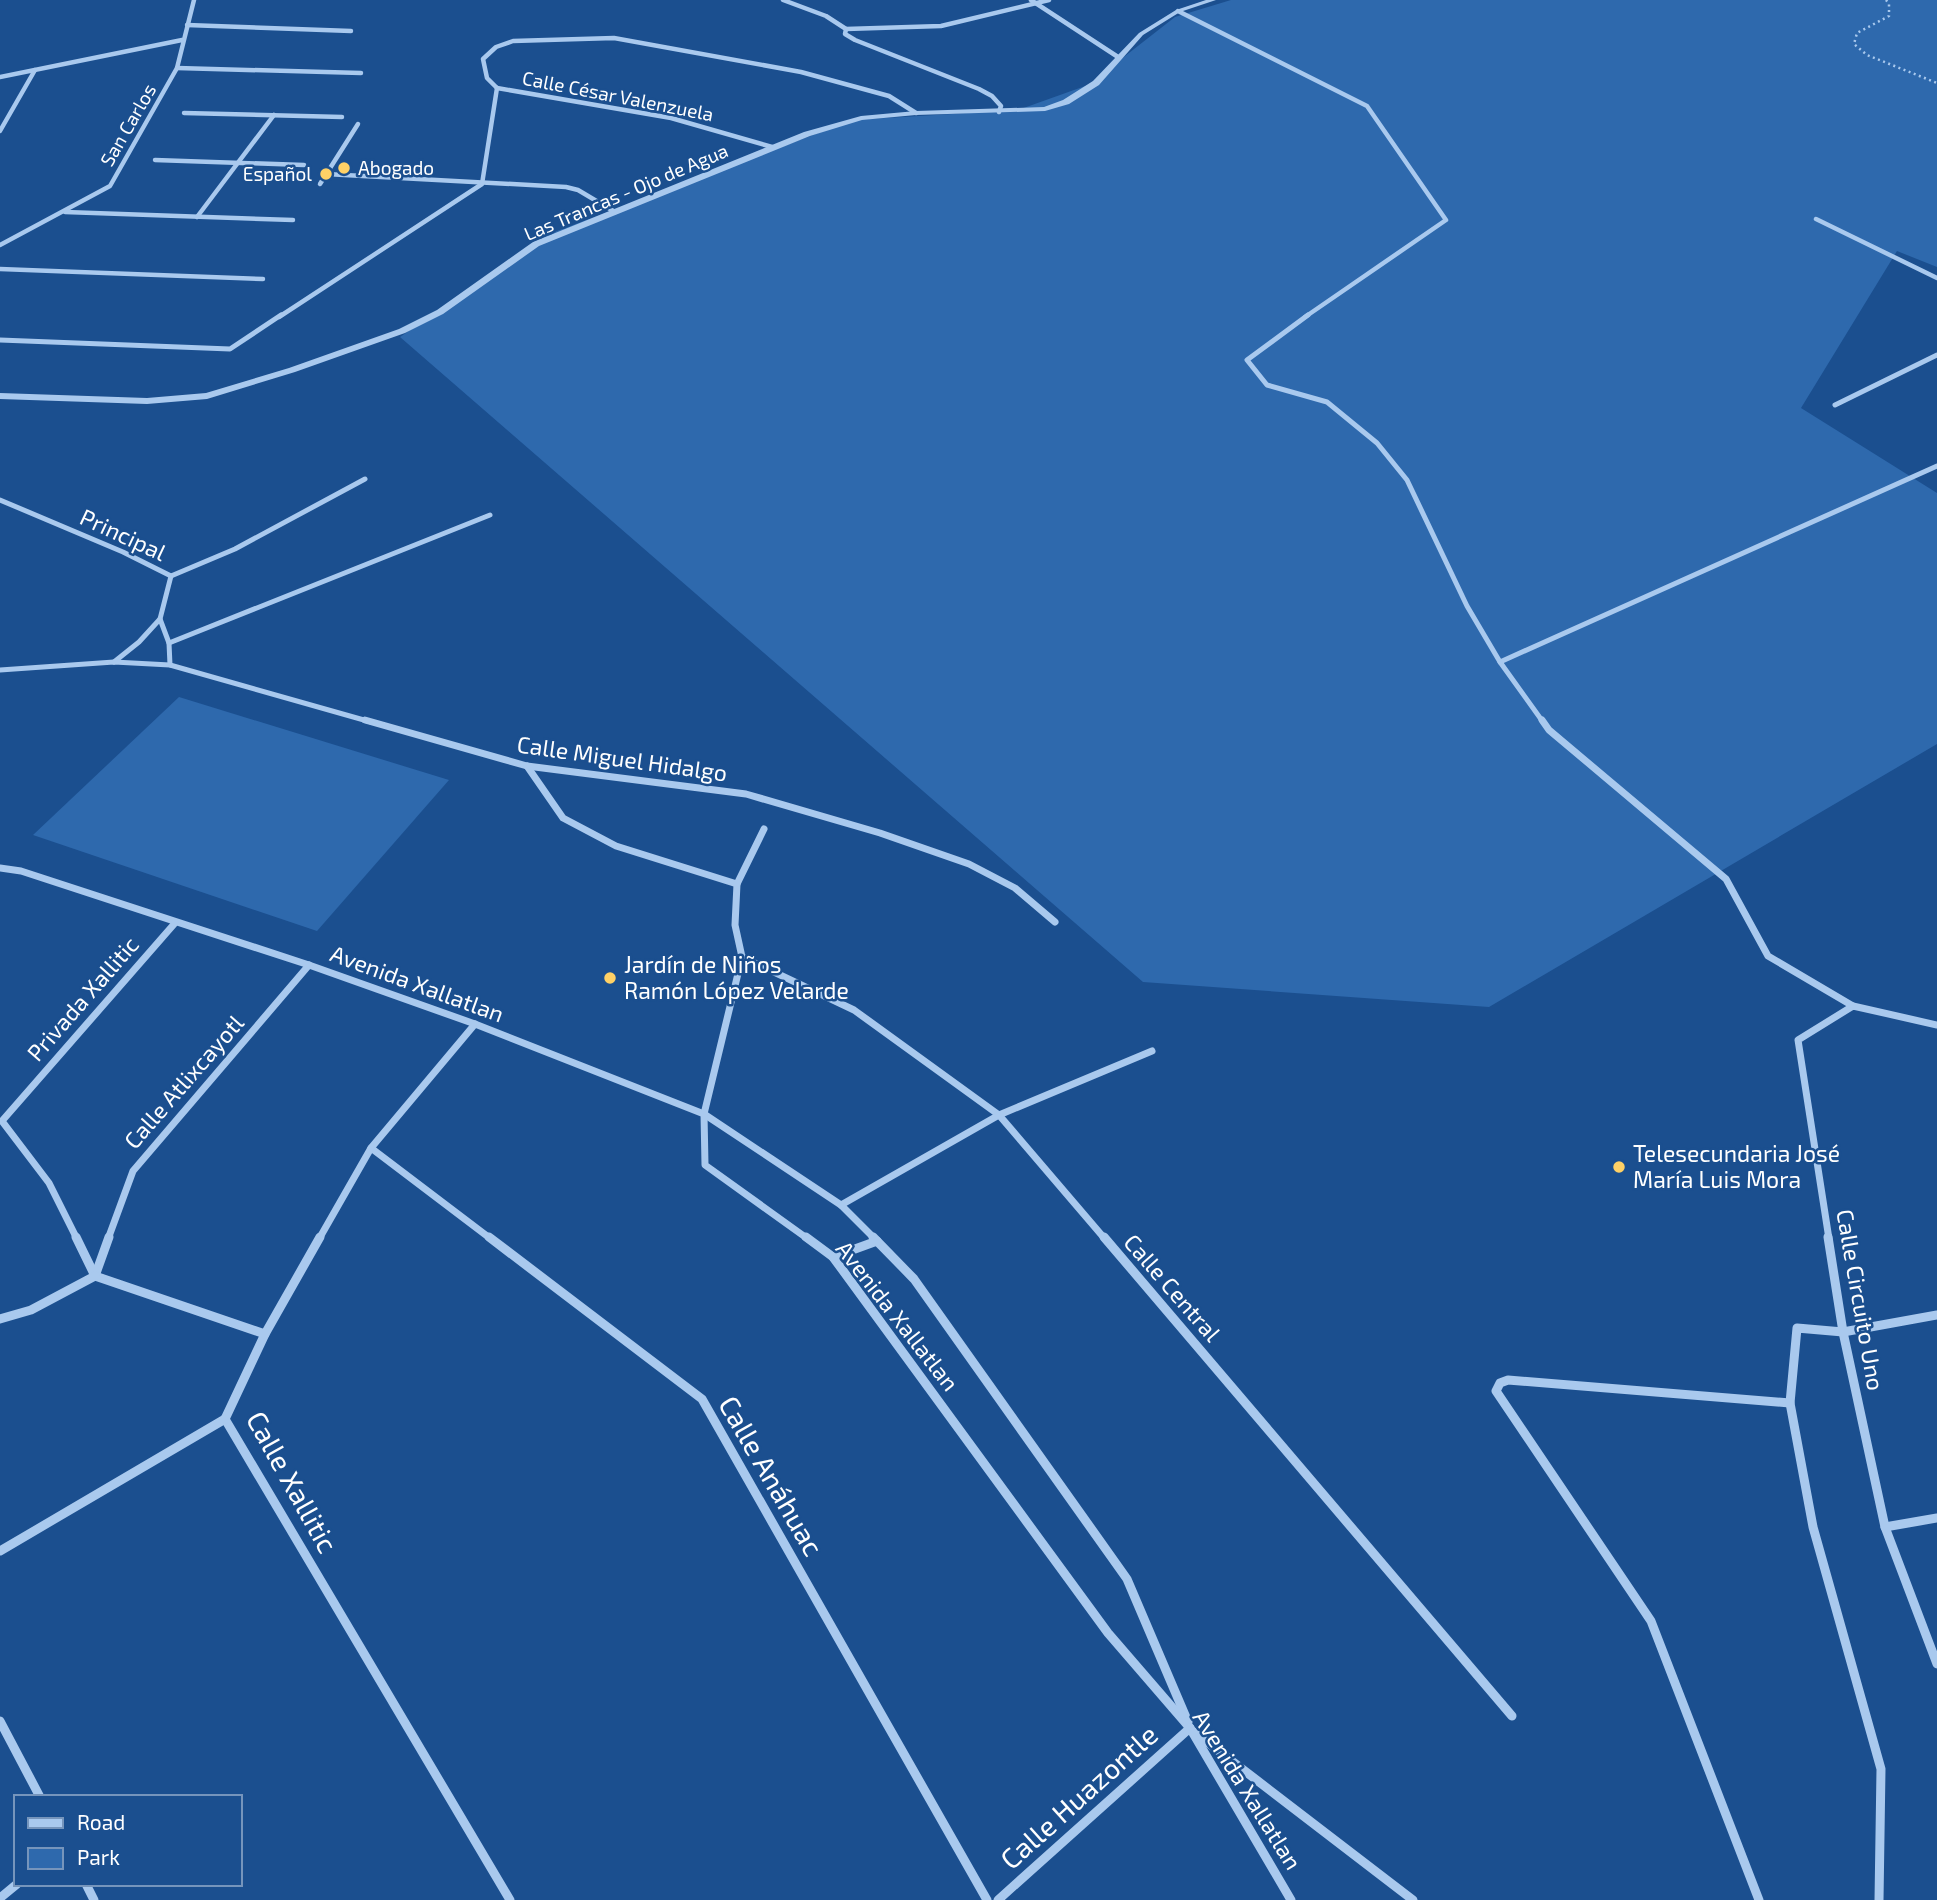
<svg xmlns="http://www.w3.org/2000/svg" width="1937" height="1900" font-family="'Exo 2',sans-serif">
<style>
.green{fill:#2e69ad}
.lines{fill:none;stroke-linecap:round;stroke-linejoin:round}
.path{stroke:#a9c9ee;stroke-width:2.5;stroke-dasharray:2 3.5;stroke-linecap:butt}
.minor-far3{stroke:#a9c9ee;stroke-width:4.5}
.minor-far2{stroke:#a9c9ee;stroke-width:5}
.minor-far1{stroke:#a9c9ee;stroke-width:7}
.minor{stroke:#a9c9ee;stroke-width:9}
.tertiary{fill:#a9c9ee;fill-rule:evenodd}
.poi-dot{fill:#ffd166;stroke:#1b4f8f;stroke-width:2.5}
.labels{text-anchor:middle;stroke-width:5;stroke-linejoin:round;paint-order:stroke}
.far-street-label{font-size:19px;fill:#fff;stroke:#1b4f8f}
.far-poi-label{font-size:19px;fill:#fff;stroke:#1b4f8f;text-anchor:start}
.street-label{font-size:23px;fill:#fff;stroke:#1b4f8f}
.poi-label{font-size:23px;fill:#fff;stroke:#1b4f8f;text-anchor:start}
.near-street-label{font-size:28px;fill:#fff;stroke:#1b4f8f}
</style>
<rect width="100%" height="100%" fill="#1b4f8f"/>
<g class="green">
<path d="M1231,0H1937V267L1897,251L1801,408L1937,493V744L1489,1007L1143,982L400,337L549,234L853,120L1018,110L1088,85L1175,17Z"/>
<path d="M179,697L449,780L317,931L33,835Z"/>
</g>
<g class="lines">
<path class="path" d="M1886,0L1889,4V16L1857,33L1854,44L1867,55L1937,83"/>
<g class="minor-far3">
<path d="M783,0L826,16L846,29L845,34L855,40L979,89L992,96L1001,106L999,112"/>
<path d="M1031,0L1118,57"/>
<path d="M1178,11L1367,106L1446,220L1305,317"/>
<path d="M187,25L351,31"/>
<path d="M846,29L941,26L1049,0"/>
<path d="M177,68L361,73"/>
<path d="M0,77L182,40"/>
<path d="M497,88L487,78L483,59L496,47L513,41L614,38L801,72L889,96L916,113"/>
<path d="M497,88L671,118L772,147"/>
<path d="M184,113L342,117"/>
<path d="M0,131L35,70"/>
<path d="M155,160L304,165"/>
<path d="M326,174L566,187L578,190L615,212"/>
<path d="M320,184L358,124"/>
<path d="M65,212L293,220"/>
<path d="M197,217L274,115"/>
<path d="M1816,219L1937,278"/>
<path d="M0,245L110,186L177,68L194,0"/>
<path d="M0,269L263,279"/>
<path d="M279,317L482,184L497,88"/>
</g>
<g class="minor-far2">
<path d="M1308,315L1247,360L1267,385L1327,402L1377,443L1407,480L1467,606L1500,662L1543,722"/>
<path d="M0,340L230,349L281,315"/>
<path d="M1835,405L1937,355"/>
<path d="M0,500L123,552L171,576L160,619L139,642L114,662"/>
<path d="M171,576L235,549L365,479"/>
<path d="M160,619L169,643L170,665"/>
<path d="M169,643L490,515"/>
<path d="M1500,662L1937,466"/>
<path d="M0,670L114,662L170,665L371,722"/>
</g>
<g class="minor-far1">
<path d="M365,720L527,766L746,794L880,833L969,864L1015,888L1055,922"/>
<path d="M1542,720L1549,730L1726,879L1768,956L1853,1006"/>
<path d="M527,766L563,818L616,846L737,884L735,925L742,957L704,1114L841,1205L875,1239"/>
<path d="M0,868L21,871L309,965L475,1024L704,1114L705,1165L808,1239"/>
<path d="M737,884L764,829"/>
<path d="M742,957L854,1010L999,1115L1105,1239"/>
<path d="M371,1148L491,1239"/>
<path d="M841,1205L999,1115L1152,1051"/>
<path d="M77,1239L49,1183L2,1121L175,923"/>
<path d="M108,1239L133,1171L309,965"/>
<path d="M319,1239L371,1148L475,1024"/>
<path d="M1829,1239L1798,1040L1853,1006L1937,1025"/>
</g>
<g class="minor">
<path d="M76,1237L95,1276"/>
<path d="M320,1237L265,1334L225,1419L510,1900"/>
<path d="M489,1237L702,1399L987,1900"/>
<path d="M806,1237L833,1257L1108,1633L1190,1728L1291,1900"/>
<path d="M873,1237L914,1279L1127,1579L1188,1722"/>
<path d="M1104,1237L1512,1716"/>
<path d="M1828,1237L1843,1332L1885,1527L1937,1664"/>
<path d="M833,1257L877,1241"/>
<path d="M95,1276L109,1237"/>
<path d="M95,1276L265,1334"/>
<path d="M0,1319L31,1310L95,1276"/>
<path d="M1885,1527L1937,1518"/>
<path d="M0,1551L225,1419"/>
<path d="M0,1721L40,1797"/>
<path d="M1194,1732L1413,1900"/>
<path d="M86,1884L94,1900"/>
<path d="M0,1898L17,1884"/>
<path d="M998,1900L1190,1728"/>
<path d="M1759,1900L1651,1621L1496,1391L1500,1383L1508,1380L1790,1403"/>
<path d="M1879,1900L1881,1769L1813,1527L1790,1403L1797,1328L1843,1332L1937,1315"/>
</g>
<path class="tertiary" d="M1206,0H1216L1180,12L1143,35L1099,85L1069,104L1045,111L916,115L862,120L810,136L539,246L443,314L405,333L295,372L207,399L147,404L0,399V393L147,398L206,393L289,368L399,329L437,310L533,242L804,132L861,116L916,111L1044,107L1063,100L1093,81L1139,33L1176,10Z"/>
</g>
<g class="poi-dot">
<circle cx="344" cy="168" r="7"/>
<circle cx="326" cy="174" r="7"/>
<circle cx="610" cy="978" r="7"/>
<circle cx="1619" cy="1167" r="7"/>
</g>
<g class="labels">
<g class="far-street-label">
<text transform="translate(618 96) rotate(11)" y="7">Calle César Valenzuela</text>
<text transform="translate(128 125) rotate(-60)" y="7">San Carlos</text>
<text transform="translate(626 192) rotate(-23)" y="7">Las Trancas - Ojo de Agua</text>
</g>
<g class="far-poi-label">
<text x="358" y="175">Abogado</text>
<text x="312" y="181" text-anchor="end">Español</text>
</g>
<g class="street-label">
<text transform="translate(123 535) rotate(25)" y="8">Principal</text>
<text transform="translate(622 759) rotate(8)" y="8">Calle Miguel Hidalgo</text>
<text transform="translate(417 984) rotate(20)" y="8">Avenida Xallatlan</text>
<text transform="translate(83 999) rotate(-49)" y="8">Privada Xallitic</text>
<text transform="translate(184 1082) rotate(-49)" y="8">Calle Atlixcayotl</text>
<text transform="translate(1172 1288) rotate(49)" y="8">Calle Central</text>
<text transform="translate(1860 1300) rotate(80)" y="8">Calle Circuito Uno</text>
<text transform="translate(897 1316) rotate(52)" y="8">Avenida Xallatlan</text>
<text transform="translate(1247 1790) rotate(58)" y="8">Avenida Xallatlan</text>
</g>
<g class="poi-label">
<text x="624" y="973">Jardín de Niños<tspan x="624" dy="26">Ramón López Velarde</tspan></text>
<text x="1633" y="1162">Telesecundaria José<tspan x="1633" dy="26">María Luis Mora</tspan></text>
</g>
<g class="near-street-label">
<text transform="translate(771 1476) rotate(60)" y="10">Calle Anáhuac</text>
<text transform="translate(292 1482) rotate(61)" y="10">Calle Xallitic</text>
<text transform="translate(1079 1797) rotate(-42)" y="10">Calle Huazontle</text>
</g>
</g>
<rect x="14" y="1795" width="228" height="91" fill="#1b4f8f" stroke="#7695bc" stroke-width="2"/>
<rect x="28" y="1818" width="35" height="10" fill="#a9c9ee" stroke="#7695bc" stroke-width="2"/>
<text x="77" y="1830" font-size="21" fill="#ffffff">Road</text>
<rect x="28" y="1848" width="35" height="21" fill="#2e69ad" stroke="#7695bc" stroke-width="2"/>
<text x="77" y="1865" font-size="21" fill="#ffffff">Park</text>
</svg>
